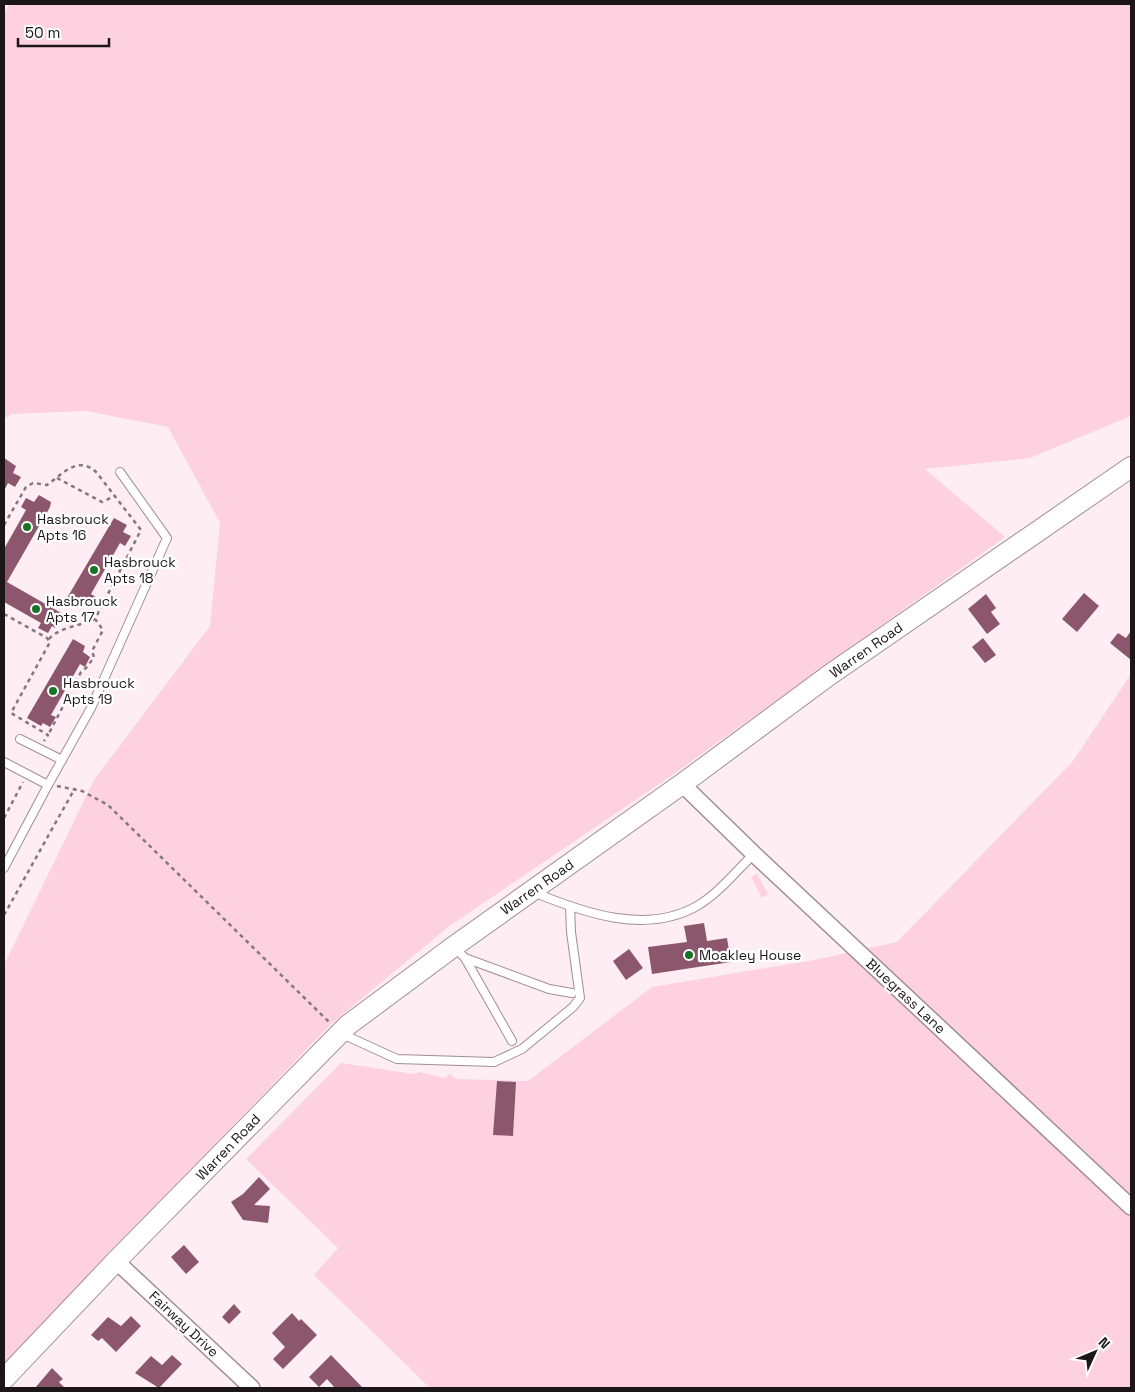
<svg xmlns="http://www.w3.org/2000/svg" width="1135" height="1392" font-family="'Space Grotesk',sans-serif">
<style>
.green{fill:#fed1e1}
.building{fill:#8c576c}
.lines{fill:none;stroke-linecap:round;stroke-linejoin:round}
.lane-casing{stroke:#a18e94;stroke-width:10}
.street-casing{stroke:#a18e94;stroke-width:18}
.secondary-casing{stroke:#a18e94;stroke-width:22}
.path{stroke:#83787b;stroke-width:2.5;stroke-dasharray:4 4;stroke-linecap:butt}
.lane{stroke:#fff;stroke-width:8}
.street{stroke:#fff;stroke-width:15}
.secondary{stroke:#fff;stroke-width:20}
.poi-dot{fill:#157524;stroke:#fff;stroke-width:2}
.labels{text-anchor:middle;stroke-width:4.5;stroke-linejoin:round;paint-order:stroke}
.poi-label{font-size:14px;fill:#1d1618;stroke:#fff;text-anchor:start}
.street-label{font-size:14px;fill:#1d1618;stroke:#fff}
</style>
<rect width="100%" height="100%" fill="#feeef3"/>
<g class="green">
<path d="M9,4H1131V416L1030,458L925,469L1005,537L668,778L448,927L331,1024L4,1364V965L94,780L210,626L220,523L168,427L86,411L12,414L4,419V14Z"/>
<path d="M1131,674V1388H430L314,1275L338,1248L246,1159L341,1063L414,1074L419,1072L444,1078L450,1074L456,1079L528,1081L652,987L814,960L897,942L1073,761Z"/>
<path d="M757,874L768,894L762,898L751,877Z"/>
</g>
<g class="building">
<path d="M4,458L16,466L13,473L21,477L15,487L8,483L4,491Z"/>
<path d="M39,495L51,502L50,507L7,582L63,614L55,628L52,626L48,633L38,628L41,623L4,602V549L26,510L21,507L26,498L34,502Z"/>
<path d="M114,518L127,525L123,532L131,536L125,546L120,543L91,594L96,597L91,607L83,603L81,606L67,598Z"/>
<path d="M1084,593L1099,606L1077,632L1062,619Z"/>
<path d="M986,594L996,608L991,612L1000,624L987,634L968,609Z"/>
<path d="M1131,631V660L1110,643L1118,633L1126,638Z"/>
<path d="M983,638L996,655L985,663L972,647Z"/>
<path d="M73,639L85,646L83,652L90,657L85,667L80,664L51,715L56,717L50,727L43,723L41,726L27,718Z"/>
<path d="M704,923L707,941L727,938L731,962L652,974L648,947L687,942L684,926Z"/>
<path d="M629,949L643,968L626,980L613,961Z"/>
<path d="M497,1081L516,1082L513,1136L493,1135Z"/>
<path d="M259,1177L270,1189L254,1205L270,1206L268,1223L243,1220L231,1202L243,1194Z"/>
<path d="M184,1245L199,1262L186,1274L171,1257Z"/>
<path d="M234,1304L241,1312L229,1324L222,1317Z"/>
<path d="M292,1313L299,1321L301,1319L317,1335L283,1369L273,1359L285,1347L272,1333Z"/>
<path d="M131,1316L141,1326L116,1352L102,1338L98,1341L91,1335L108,1317L121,1326Z"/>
<path d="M172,1355L182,1364L159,1388L135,1373L151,1356L162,1365Z"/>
<path d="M331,1355L363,1388H335L327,1379L319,1387L309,1377Z"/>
<path d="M52,1368L63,1379L59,1382L65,1388H35Z"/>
</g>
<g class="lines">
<defs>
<g id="lane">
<path d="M20,739L62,760"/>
<path d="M4,762L48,785L4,868"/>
<path d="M48,785L91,708L167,538L120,472"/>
<path d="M533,892C584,913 646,935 697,906C719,893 736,871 754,854"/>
<path d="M454,947L465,958L549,989L572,993"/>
<path d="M465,958L512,1041"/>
<path d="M340,1033L397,1059L494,1062L522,1049L573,1007L580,998L571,932L570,906"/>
</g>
<g id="street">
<path d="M682,784L754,854L1131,1207"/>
<path d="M116,1261L252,1388"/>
</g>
<path id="secondary" d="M4,1379L116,1261L348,1025L453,947L682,784L828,676L1131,467"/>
</defs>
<use href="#lane" class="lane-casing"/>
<use href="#street" class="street-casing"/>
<use href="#secondary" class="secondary-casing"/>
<g class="path">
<path d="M57,478L102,502L115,496"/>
<path d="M4,525L26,487L33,483L47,485C63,474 78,454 97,473L141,530L95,619L103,630L92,651L94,657L87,667L81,672L48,735"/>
<path d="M4,614L47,638L50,642L11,713L48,735L44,741"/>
<path d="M49,639C59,627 81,626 95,619"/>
<path d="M57,786L82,791L108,805L329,1022"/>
<path d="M4,818L23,782"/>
<path d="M4,915L75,788"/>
</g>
<use href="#lane" class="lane"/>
<use href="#street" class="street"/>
<use href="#secondary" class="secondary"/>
</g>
<g class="poi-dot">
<circle cx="27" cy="527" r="5"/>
<circle cx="94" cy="570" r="5"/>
<circle cx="36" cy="609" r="5"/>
<circle cx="53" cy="691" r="5"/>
<circle cx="689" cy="955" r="5"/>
</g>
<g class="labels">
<g class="poi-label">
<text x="37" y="524">Hasbrouck<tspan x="37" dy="16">Apts 16</tspan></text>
<text x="104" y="567">Hasbrouck<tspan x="104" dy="16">Apts 18</tspan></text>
<text x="46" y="606">Hasbrouck<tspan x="46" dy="16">Apts 17</tspan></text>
<text x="63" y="688">Hasbrouck<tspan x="63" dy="16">Apts 19</tspan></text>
<text x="699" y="960">Moakley House</text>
</g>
<g class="street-label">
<text transform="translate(866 650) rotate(-35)" y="5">Warren Road</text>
<text transform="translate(537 887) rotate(-35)" y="5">Warren Road</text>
<text transform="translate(906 996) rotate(43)" y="5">Bluegrass Lane</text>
<text transform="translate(228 1147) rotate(-46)" y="5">Warren Road</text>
<text transform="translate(184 1324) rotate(43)" y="5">Fairway Drive</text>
</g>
</g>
<rect width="1135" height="1392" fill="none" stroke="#1d1618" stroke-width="10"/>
<g transform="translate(1095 1352) rotate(46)" stroke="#ffffff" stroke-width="4" paint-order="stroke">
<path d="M0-4L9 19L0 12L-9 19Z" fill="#1d1618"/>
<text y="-8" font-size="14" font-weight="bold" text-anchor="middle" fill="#1d1618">N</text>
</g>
<path d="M18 38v8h91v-8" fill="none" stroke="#1d1618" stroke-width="2.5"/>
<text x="25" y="38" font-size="15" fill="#1d1618" stroke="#ffffff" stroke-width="4" paint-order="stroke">50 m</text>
</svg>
